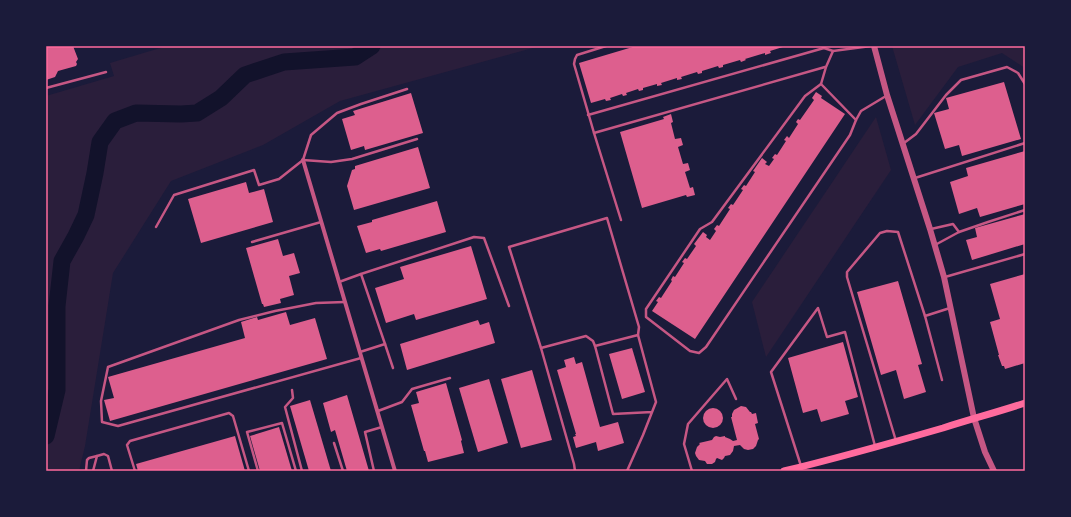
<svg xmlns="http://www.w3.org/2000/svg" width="1071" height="517" font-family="'Open Sans',sans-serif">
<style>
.green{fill:#2a1e3b}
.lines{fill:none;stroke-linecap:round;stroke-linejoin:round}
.river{stroke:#12122b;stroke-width:17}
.building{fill:#dd5f8e}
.service{stroke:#c65784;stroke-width:2.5}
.minor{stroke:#c65784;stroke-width:4}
.tertiary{stroke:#c65784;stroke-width:6}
.secondary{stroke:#ff6b9d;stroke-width:7}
.neatline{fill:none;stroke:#ff6b9d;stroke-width:1.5}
</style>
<rect width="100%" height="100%" fill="#1b1b3a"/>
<g class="green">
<path d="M167,46H540L340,101L263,145L171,181L113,273L85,446L79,471H46V96L114,76L110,63Z"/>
<path d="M892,46H1025V68L1002,53L958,67L915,125Z"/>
<path d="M876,117L891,170L766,357L752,302Z"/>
</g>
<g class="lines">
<path class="river" d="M46,436L57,390V306L62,261L76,236L86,215L95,173L100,142L115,121L136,113L181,114L197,113L221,98L245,75L284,62L355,57L372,46"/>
</g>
<g class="building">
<path d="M46,46H73L78,59L76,62L77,64L76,66L58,71L55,77L46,80Z"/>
<path d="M636,46H786L770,51L771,53L765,55V53L745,59L746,60L741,62L740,60L723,65V67L719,68L718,66L702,71V73L698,74L697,72L681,77L682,79L677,80V78L661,83L662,85L657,86V84L643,88V90L639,91L638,89L626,93L627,95L623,96L622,94L610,98L611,100L606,101L605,99L591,103L579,63Z"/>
<path d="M1004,82L1021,139L962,156L959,145L945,149L934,113L949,109L946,98Z"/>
<path d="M816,92L822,96L821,98L845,114L695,339L652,311L658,302L656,301L659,297L661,298L672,281L671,280L673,276L675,277L684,263L682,262L685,258L687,259L696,246L694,244L703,232L707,235L706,237L710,240L716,231L714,229L717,225L719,226L730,209L728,208L731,204L733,205L743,190L741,189L744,185L746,186L755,172L753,171L762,158L767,162L765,164L769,166L774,159L772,158L775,154L777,155L786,141L784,140L787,136L789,138L798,124L796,122L798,119L800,120L814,100L812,98Z"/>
<path d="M411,93L423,133L365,150L364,146L351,150L342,119L355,115L353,111Z"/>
<path d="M671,114L673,122L671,123L675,139L681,138L683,145L678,147L683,164L688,163L690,170L685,172L690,188L693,187L695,195L687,197L686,195L642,208L620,132L664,119L663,117Z"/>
<path d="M418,147L430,188L354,210L347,186L352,170L355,169V166Z"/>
<path d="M1025,151V204L980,217L977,208L959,214L950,182L968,176L966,168Z"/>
<path d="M246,182L249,193L264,189L273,222L201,243L188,199Z"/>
<path d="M437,201L446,232L381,251L380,249L366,253L357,226L372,222V220Z"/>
<path d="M1025,214V244L972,260L966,240L977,237L975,228Z"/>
<path d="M278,239L283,256L294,253L300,273L289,276L294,295L280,299L281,303L264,307L263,304H262L246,248Z"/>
<path d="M471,246L487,299L416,320L414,314L386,323L375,288L404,279L400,267Z"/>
<path d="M1025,274V363L1005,369L1004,366H1002L998,355H999L990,322L1000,319L990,284Z"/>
<path d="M898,281L922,364L918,365L926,392L904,399L896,370L881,375L857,292Z"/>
<path d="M286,312L290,325L315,318L327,359L110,421L104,400L114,398L108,377L245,338L241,322L257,317L258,320Z"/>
<path d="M478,320L480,325L489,322L495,343L407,370L400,344Z"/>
<path d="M843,342L858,397L845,401L849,414L821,422L817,409L803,413L788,358Z"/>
<path d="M632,348L645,392L622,399L609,354Z"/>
<path d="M574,357L576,364L582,362L600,427L618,422L624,443L598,451L596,442L576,448L573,437L576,436L575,434H576L557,370L566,367L564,360Z"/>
<path d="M532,370L552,440L521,448L501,379Z"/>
<path d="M489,379L508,443L478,452L459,388Z"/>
<path d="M446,383L462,440L461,441L464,453L428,462L425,451H424L411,405L419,403L416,392Z"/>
<path d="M347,395L369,471H347L335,430L331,432L323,403Z"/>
<path d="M310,400L331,471H309L290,406Z"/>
<path d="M741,406L746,407L750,412H751L752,414L756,413L758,423L755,424L759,439L758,440L756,446L753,449L748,450L744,449L740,445L734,446L733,451L730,455L725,456L724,458L722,460L717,458L716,459L715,462L712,464H707L705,461L699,460L696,456L695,453L697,447L700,444L699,443L712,440L714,437L716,436L720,437L725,436V437L730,439L733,441L737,440L731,417H732V414L734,410Z"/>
<circle cx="713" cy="418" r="10"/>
<path d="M279,427L292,471H260L250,436Z"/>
<path d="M235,436L245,471H138L136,464Z"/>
</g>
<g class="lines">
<g class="service">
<path d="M606,46L577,55L575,59L574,64L594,133L621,220"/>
<path d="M823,46L824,48L833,51L871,46"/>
<path d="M833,51L826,67L821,84L805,96L712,222L700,229L646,309V317L690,351L699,353L706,347L850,135L856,120L861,111L886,96"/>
<path d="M821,84L856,120"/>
<path d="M46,88L106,72"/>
<path d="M588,115L824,48"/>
<path d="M594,133L825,67"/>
<path d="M904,143L916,134L946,95L961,80L1007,67L1018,73L1025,84"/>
<path d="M303,160L331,162L352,159L417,139"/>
<path d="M915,178L1025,143"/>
<path d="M156,227L174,195L254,170L259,185L279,179L303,160L311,135L337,113L361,104L407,89"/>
<path d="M931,229L953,224L959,232"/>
<path d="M252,242L321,222"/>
<path d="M935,245L959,232L988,222L1025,210"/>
<path d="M945,277L1025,254"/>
<path d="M339,282L361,274"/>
<path d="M345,302L316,303L275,311L239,320L108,367L101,401L102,422L118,426L361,358"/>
<path d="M385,344L393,368"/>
<path d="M541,348L586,336L593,341L595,346"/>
<path d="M360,352L385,344L361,274L474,237L484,238L509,306"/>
<path d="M942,380L925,316L950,308"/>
<path d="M292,390L293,398L285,407L302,471"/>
<path d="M378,411L402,402L412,389L450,378"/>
<path d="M896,441L847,277V272L880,233L887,231L898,232L925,316"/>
<path d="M334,443L343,471"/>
<path d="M801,466L771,372L818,308L827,337L845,332L875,446"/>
<path d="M86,471L87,460L89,458L97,456"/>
<path d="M93,471L97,456L104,454L108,456L112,471"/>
<path d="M135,471L127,445L130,441L229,413L233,416L249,471"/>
<path d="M258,471L247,432L282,423L296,471"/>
<path d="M374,471L365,432L382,427"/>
<path d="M575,471L574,464L541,348L509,247L607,218L639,327L638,335"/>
<path d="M627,471L643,435L656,402L638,335L595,346L613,414L652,412"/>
<path d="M692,471L684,444L688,424L727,379L736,399"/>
</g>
<path class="minor" d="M303,160L395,471"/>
<path class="tertiary" d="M874,46L887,95L930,229L944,277L974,418L985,452L994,471"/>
<path class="secondary" d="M784,471C838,458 891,443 943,428C971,419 998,412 1025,403"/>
</g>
<rect width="1071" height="517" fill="none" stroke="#1b1b3a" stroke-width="94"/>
<rect x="47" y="47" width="977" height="423" class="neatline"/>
</svg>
